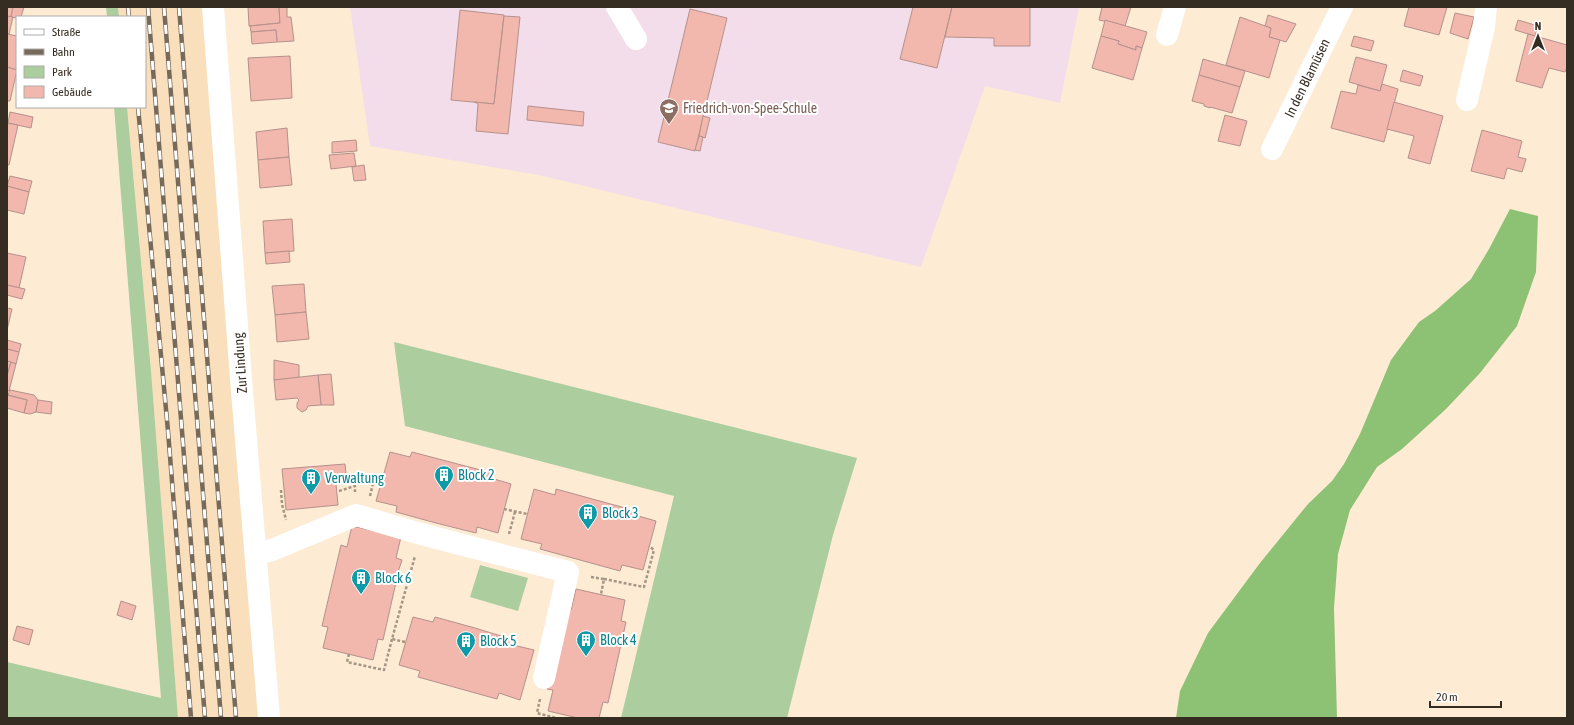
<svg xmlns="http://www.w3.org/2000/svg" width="1574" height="725" font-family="'Asap Condensed',sans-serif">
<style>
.built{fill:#fadfbc}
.education{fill:#f3ddea}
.green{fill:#accd9e}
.forest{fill:#8dc174}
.building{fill:#f2b7ad;stroke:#b5918b}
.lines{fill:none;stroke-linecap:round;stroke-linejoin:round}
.path{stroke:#a49684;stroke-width:2.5;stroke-dasharray:3 2;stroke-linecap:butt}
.minor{stroke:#fff;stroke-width:22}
.rail-casing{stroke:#756a5b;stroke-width:4.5}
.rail{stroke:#fff;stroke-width:3;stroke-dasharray:9;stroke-linecap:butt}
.labels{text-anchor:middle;stroke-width:4;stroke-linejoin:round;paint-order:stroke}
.street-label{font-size:14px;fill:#362d22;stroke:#fff}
.education-label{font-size:14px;fill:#785e54;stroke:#fff;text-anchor:start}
.culture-label{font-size:14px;fill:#0d838f;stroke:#fff;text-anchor:start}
</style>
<rect width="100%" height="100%" fill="#fdebd4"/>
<path class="built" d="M118,7H204L260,718H178L151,371L127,107H145V17H119Z"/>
<path class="education" d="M350,7H1079L1060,103L985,86L921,267L539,175L370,146Z"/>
<g class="green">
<path d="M106,7H118L119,17H107Z"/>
<path d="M114,107H127L151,371L178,718H7V662L161,698Z"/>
<path d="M394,342L857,458L833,535L787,718H621L674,496L405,426Z"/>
<path d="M480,565L528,578L518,611L470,597Z"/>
</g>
<path class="forest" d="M1510,209L1538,216L1536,272L1517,326L1480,373L1446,409L1402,449L1377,467L1350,510L1338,554L1334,608L1337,718H1176L1180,691L1208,633L1260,563L1308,504L1332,481L1344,464L1360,434L1391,360L1419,322L1435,311L1471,279L1489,249Z"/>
<g class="building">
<path d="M7,7H13L11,17L7,16Z"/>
<path d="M13,7H24L21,17H17V18L11,17Z"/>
<path d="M248,7H279L280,23L249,26Z"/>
<path d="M279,7H287V17H291L294,41L277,42L276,30L251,32L250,26L280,23Z"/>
<path d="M913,7H952L937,68L900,59Z"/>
<path d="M952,7H1030V46H994V38L945,37Z"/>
<path d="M1102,7H1131L1125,26L1099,20Z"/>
<path d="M1409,7H1447L1439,35L1404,26Z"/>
<path d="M690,9L727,18L695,151L658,142Z"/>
<path d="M460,10L504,15L494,104L451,100Z"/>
<path d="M1455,13L1474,17L1468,39L1450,33Z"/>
<path d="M1268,15L1296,24L1286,42L1269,37L1271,28L1265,26Z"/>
<path d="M7,16L13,17L9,34H7Z"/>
<path d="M504,16L520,17L508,134L476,131L478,104L475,102L494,104Z"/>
<path d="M1240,17L1271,28L1269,37L1280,40L1269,78L1226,65Z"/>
<path d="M1105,20L1147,32L1142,48L1136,46V50L1118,44L1119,41L1101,36Z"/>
<path d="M1518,20L1538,26L1535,36L1515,30Z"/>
<path d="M276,30L277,42L252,44L251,32Z"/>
<path d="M7,34L17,36V70L7,67Z"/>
<path d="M1528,34L1567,45V67L1565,72L1549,68L1542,88L1516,81Z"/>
<path d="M1101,36L1119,41L1118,44L1136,50V46L1142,48L1133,80L1092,68Z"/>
<path d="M1354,36L1374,41L1371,51L1351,46Z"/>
<path d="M290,56L292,98L251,101L248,58Z"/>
<path d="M1356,57L1387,65L1380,91L1349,82Z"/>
<path d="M1203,59L1245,71L1240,87L1199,75Z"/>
<path d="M7,67L17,70L10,101H7Z"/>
<path d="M1403,70L1423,76L1420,86L1400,81Z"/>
<path d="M1199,75L1240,87L1232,113L1210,107V108L1204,106V104L1192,101Z"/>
<path d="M1382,84L1398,89L1384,142L1331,128L1341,91L1356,94L1358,85L1380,91Z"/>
<path d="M1394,102L1443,116L1430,164L1408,158L1414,136L1387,129Z"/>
<path d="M528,106L584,112L583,126L527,120Z"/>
<path d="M10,112L33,117L31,128L8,123Z"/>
<path d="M1225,115L1247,121L1240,146L1218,141Z"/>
<path d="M703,116L710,118L705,138L699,136Z"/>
<path d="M7,123L18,125L9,165L7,164Z"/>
<path d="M287,128L289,157L258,160L256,132Z"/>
<path d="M1482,130L1522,141L1518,157L1526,159L1522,172L1507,168L1504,179L1471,171Z"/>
<path d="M699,136L703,137L700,151L695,150Z"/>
<path d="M356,140L357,151L332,153V142Z"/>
<path d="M354,153L356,166L331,169L329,155Z"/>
<path d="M289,157L292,185L260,188L258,160Z"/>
<path d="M364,165L366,180L354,181L352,167Z"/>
<path d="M10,176L32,181L29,192L7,186Z"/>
<path d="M7,186L29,192L24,214L7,210Z"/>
<path d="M292,219L294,251L265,253L263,221Z"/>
<path d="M289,251L290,262L266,264L265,253Z"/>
<path d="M7,253L26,257L19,288L7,285Z"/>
<path d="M304,284L306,312L275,315L272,286Z"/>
<path d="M7,285L25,289L22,299L7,295Z"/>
<path d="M7,308L12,309L7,330Z"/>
<path d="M306,312L309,339L277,342L275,315Z"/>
<path d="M7,340L21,344L19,352L7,349Z"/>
<path d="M7,349L19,352L16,364L7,361Z"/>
<path d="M274,360L299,365V378L274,380Z"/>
<path d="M7,361L11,362L7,376Z"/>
<path d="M11,362L16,364L9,391L7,390V376Z"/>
<path d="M331,374L334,405H321L318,375Z"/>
<path d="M318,375L321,405L308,406L306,410L302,412L297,408V403L299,400L297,398L276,400L274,380Z"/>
<path d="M10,390L34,395L38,400L36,412L30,414L24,413L27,400L8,395Z"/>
<path d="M7,395L27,400L24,413L7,408Z"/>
<path d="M38,400L52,402L51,414L36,412Z"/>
<path d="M390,452L410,457L412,452L492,473L491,478L511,484L498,533L477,527L476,533L436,523L396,512L397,506L376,501Z"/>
<path d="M345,464L347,483L336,484L338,505L286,510L282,469Z"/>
<path d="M534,489L555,495L556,489L636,511L635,515L656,521L643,570L622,565L620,571L540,549L542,544L521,539Z"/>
<path d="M352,526L401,537L396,558L402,560L399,569L383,640L378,639L373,660L323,648L328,627L322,626L341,545L347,547Z"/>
<path d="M576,589L625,600L621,621L626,622L608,703L603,702L599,718H578L548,711L553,690L547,689L550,678L566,608L571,610Z"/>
<path d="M121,601L136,606L132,620L117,615Z"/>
<path d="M413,617L433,622L435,617L475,628L514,640L513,645L534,650L520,700L499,693L497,699L486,696L418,677L420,671L399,665Z"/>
<path d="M17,626L33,630L29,645L13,640Z"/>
</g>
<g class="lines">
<g class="path">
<path d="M281,490L282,504L286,520"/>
<path d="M339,491L355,486V492"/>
<path d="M370,496L375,475L383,477"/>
<path d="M504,509L527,514"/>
<path d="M509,534L515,512"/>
<path d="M591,577L604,579L601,594"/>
<path d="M604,579L644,587L654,550L649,546"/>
<path d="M405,642L392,639L415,556"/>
<path d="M349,654L347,662L384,670L392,639"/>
<path d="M540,699L537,713L556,718"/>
<path d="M574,718V717"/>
</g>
<g class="minor">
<path d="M213,7L241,379L269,718"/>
<path d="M617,7L636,39"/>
<path d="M1167,35L1175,7"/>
<path d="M1467,100L1484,27L1486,7"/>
<path d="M1272,149L1342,7"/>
<path d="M256,554L272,550L356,515L421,534L568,572L544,678"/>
</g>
<defs>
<g id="rail">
<path d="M128,7L129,17"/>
<path d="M148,7L205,718"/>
<path d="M164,7L221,718"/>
<path d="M179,7L236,718"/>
<path d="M138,107L168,431L191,718"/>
</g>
</defs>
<use href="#rail" class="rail-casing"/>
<use href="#rail" class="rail"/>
</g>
<defs>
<symbol id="school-pin" viewBox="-11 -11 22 30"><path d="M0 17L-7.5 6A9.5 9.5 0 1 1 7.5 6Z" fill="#8d6e63" stroke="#fff"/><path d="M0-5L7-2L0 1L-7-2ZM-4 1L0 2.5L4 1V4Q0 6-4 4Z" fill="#fff"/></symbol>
<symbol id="building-pin" viewBox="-11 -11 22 30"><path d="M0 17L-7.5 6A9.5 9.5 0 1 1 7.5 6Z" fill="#0f9aa8" stroke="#fff"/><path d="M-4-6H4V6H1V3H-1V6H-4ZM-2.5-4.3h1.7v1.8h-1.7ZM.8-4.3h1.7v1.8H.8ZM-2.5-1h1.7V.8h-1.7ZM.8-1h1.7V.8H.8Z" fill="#fff"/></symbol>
</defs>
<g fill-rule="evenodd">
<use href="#school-pin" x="658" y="97" width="22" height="30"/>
<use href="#building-pin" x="433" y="464" width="22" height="30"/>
<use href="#building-pin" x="300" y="467" width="22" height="30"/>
<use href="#building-pin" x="577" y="502" width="22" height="30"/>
<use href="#building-pin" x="350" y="567" width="22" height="30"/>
<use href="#building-pin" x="575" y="629" width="22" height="30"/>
<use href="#building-pin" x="455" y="630" width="22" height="30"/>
</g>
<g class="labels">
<g class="street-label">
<text transform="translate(1307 78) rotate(-64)" y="5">In den Blamüsen</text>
<text transform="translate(240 363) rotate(-94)" y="5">Zur Lindung</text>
</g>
<g class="education-label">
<text x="683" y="113">Friedrich-von-Spee-Schule</text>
</g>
<g class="culture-label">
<text x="458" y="480">Block 2</text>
<text x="325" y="483">Verwaltung</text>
<text x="602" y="518">Block 3</text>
<text x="375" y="583">Block 6</text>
<text x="600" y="645">Block 4</text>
<text x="480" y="646">Block 5</text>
</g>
</g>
<rect width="1574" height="725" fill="none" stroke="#362d22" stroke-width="16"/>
<rect x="16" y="16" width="130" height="92" fill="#ffffff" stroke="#afaba7"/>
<rect x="24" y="29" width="20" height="6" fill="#ffffff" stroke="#afaba7"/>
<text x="52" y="36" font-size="12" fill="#362d22">Straße</text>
<rect x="24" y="49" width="20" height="6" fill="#756a5b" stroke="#afaba7"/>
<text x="52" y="56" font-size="12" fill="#362d22">Bahn</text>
<rect x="24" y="66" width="20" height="12" fill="#accd9e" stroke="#afaba7"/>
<text x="52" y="76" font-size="12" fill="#362d22">Park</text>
<rect x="24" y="86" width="20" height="12" fill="#f2b7ad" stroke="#afaba7"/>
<text x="52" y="96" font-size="12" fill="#362d22">Gebäude</text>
<g transform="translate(1538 36)" stroke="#ffffff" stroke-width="3" paint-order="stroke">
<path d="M0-3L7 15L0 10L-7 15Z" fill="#362d22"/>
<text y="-6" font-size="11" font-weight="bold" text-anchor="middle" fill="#362d22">N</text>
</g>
<path d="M1430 701v6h71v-6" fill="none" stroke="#362d22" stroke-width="2"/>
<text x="1436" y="701" font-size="12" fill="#362d22" stroke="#ffffff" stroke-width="3" paint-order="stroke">20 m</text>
</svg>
